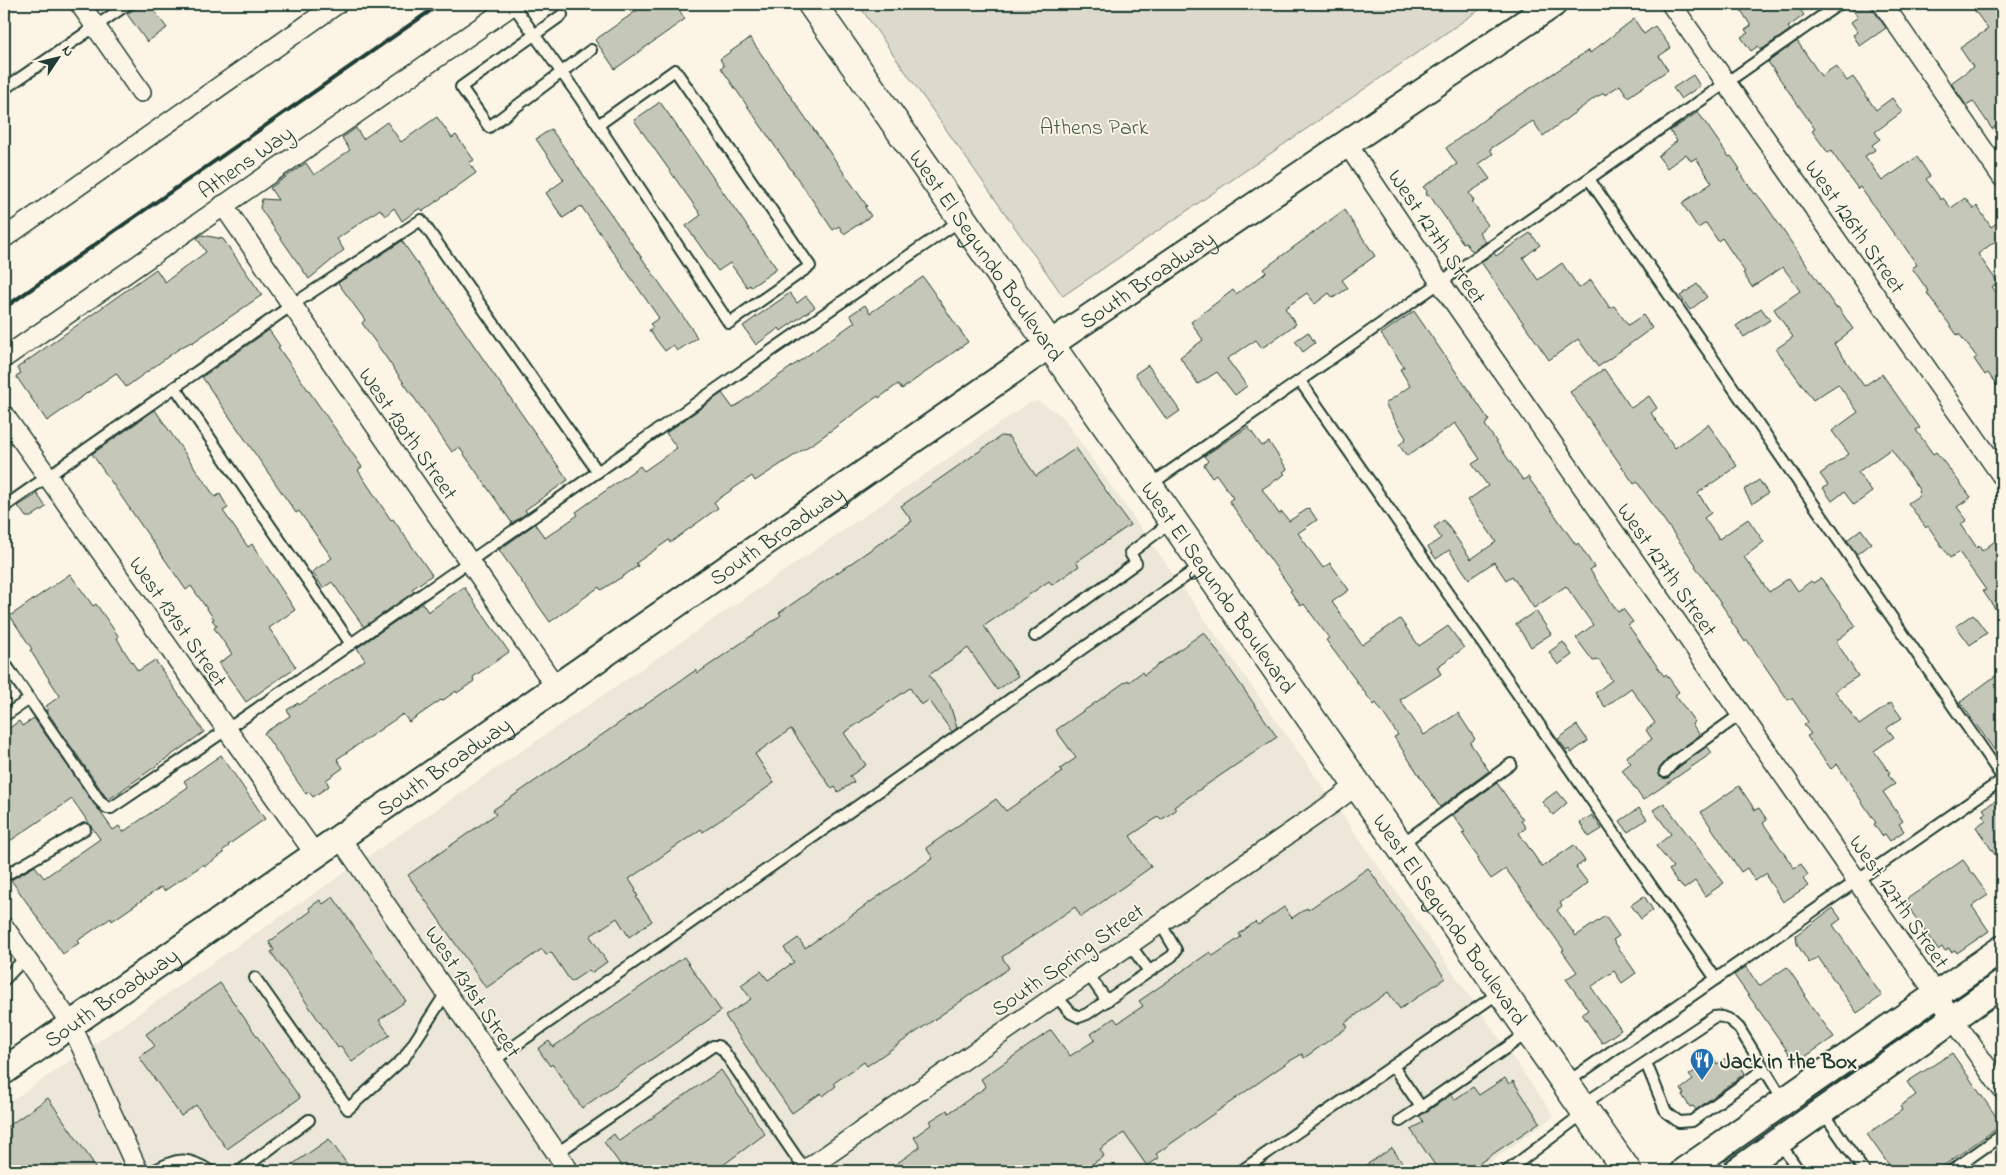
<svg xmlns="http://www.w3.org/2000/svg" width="2006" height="1175" font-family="'Indie Flower',sans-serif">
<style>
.built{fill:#ece7d8}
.green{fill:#dcdacc;stroke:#7e8c80}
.building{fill:#c5c7b9;stroke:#1f3d34}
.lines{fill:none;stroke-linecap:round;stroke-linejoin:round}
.lane-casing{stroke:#1f3d34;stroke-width:14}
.street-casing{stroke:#1f3d34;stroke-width:22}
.secondary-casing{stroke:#1f3d34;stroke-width:30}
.primary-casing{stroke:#1f3d34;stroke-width:31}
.lane{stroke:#fcf5e5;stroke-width:10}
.street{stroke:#fcf5e5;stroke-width:19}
.secondary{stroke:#fcf5e5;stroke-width:26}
.primary{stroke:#fcf5e5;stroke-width:28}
.rail{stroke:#1f3d34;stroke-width:4}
.labels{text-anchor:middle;stroke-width:4;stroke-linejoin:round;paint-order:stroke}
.park-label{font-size:22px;fill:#455c52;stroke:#fcf5e5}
.street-label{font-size:22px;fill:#1f3d34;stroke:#fcf5e5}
.poi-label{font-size:22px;font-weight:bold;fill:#1f3d34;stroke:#fcf5e5;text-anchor:start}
</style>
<rect width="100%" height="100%" fill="#fcf5e5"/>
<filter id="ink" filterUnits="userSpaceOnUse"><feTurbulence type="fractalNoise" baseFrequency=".02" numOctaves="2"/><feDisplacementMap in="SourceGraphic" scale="10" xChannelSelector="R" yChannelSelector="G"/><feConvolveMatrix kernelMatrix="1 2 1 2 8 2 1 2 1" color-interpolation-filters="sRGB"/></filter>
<g filter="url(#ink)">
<path class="built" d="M1038,401L1062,416L1554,1116L1478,1171H4V1106L1029,403Z"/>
<path class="green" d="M858,4H1488L1063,296Z"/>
<g class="building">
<path d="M142,4H149L167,28L147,42L127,14Z"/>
<path d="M646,4H675L685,19L615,69L595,40Z"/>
<path d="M1737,4H1782L1787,10L1796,4L1804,15L1788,27L1790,30L1761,50L1758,46L1751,51L1741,37L1748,33L1745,30L1751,26Z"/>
<path d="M1848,4H1869L1886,28L1860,46L1853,35L1858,32L1851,22L1858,17Z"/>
<path d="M1970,4H2002V122L1992,129L1973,101L1966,105L1951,83L1973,67L1960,48L1988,29Z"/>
<path d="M1634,19L1644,34L1655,26L1671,48L1659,56L1668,70L1628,97L1620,85L1605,95L1604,93L1596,97L1543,136L1533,121L1490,149L1493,154L1479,164L1490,179L1469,193L1474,201L1472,202L1488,225L1479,232L1486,242L1473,251L1470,249L1465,242L1463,243L1430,196L1426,195L1427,191L1423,187L1457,164L1446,148L1497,110L1589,50L1590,53Z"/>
<path d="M750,38L867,206L865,207L871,216L844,234L839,226L833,230L721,68L724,66L720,59Z"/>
<path d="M1797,41L1821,76L1836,66L1847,81L1853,77L1876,110L1892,98L1902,112L1875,132L1880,139L1872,145L1875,150L1865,156L1882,181L1917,157L1930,176L1926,179L1941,200L1943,198L1951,208L1965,198L1974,209L1977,206L1991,227L2002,219V236L1978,254L1998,283L1992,287L2002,300V393L1988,373L1985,375L1974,359L1977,357L1959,334L1957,335L1927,293L1929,292L1912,268L1917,265L1900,240L1899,241L1860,187L1858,189L1831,151L1828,153L1812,131L1815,129L1768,62Z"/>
<path d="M1693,75L1700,86L1681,99L1673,88Z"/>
<path d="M660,102L777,269L751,287L750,285L747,287L730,263L718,271L686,226L701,215L634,120Z"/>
<path d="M1698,112L1729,157L1731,156L1740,169L1738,170L1755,194L1756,193L1765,204L1836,308L1838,307L1853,329L1834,344L1864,386L1882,374L1920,428L1916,430L1933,454L1936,452L1971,497L1957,507L1967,520L1961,524L1977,548L1979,546L1982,551L1995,541L1997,544L2002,541V619L1983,591L1986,590L1959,552L1950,558L1928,526L1926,528L1908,503L1920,495L1918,492L1920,491L1891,449L1858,472L1872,492L1854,505L1844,492L1832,501L1823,488L1828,485L1820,474L1849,454L1832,431L1858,412L1838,384L1813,400L1776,349L1793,337L1774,309L1800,291L1783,267L1752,287L1743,273L1745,272L1722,238L1718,241L1706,223L1698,228L1682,203L1712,183L1696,158L1691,161L1686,154L1667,168L1658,156L1677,141L1670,131Z"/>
<path d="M437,117L452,138L456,135L474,160L469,163L476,173L423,211L420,208L402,221L394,208L385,216L380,209L337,239L344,250L309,279L260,208L262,199L278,200L270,188L306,163L314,175L350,150L342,138L356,128L363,139L387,122L401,142Z"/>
<path d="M551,129L694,332L697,338L677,351L673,345L665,351L649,330L653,327L650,324L659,318L581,206L563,218L546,193L564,180L536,139Z"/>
<path d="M1344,210L1375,256L1342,280L1348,288L1333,298L1329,293L1315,304L1307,293L1285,308L1296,324L1262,348L1256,340L1227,359L1247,386L1235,395L1217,372L1198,384L1180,357L1203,340L1191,322L1233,290L1236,294L1263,275L1266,272L1264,269Z"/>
<path d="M1530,233L1540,245L1523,258L1538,280L1562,263L1579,288L1591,280L1610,308L1614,306L1628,325L1643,315L1652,328L1598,367L1578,339L1549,360L1481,262L1494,253L1496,256Z"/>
<path d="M202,235L223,239L262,295L192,343L191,342L180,348L126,387L116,373L47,421L16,376L21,373L17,368L156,269L165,282L206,252L197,238Z"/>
<path d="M402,241L495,376L568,480L525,510L527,513L512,523L459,447L452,452L362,323L365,320L338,283Z"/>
<path d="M923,277L968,342L902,389L898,384L879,398L878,396L818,440L755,481L752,476L714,502L718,508L686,531L670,543L669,540L652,552L636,563L638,566L622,577L601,590L599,587L550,622L499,550L535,524L545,538L578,515L576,512L640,466L644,471L677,448L666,433L722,393L733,408L855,322L850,315L865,305L870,313Z"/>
<path d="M1697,284L1707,297L1690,310L1680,296Z"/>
<path d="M790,293L797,303L806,296L815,307L781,331L779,328L756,345L743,326Z"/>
<path d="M1761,308L1770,320L1744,337L1736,326Z"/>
<path d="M1414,311L1489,420L1485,425L1508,459L1523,480L1528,477L1576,545L1578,543L1594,567L1590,570L1618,612L1623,609L1633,622L1628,625L1664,676L1666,674L1679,692L1675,695L1695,722L1692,724L1700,735L1669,757L1658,770L1660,777L1668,778L1679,767L1707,746L1712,753L1643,800L1622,770L1631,763L1626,757L1652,739L1646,730L1655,723L1631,688L1605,707L1595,693L1612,680L1599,660L1593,661L1576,638L1593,625L1566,586L1534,608L1512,576L1506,580L1494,562L1469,579L1449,550L1436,559L1428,547L1441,538L1434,527L1444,520L1471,559L1496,542L1468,500L1488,486L1472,464L1480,459L1455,423L1407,456L1399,445L1405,440L1406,438L1385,404L1410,386L1400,369L1404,367L1381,334Z"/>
<path d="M269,330L280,346L278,347L362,467L358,470L365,481L391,520L393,519L432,575L412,589L414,592L364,627L332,582L323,588L312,572L332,558L299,511L296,513L202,377Z"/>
<path d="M1308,332L1315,343L1303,352L1295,341Z"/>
<path d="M1148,365L1180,411L1167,420L1135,374Z"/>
<path d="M1604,369L1631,408L1649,396L1657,408L1651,413L1675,448L1708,424L1737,466L1698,493L1711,513L1704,518L1719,539L1748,519L1764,542L1744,557L1769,592L1789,578L1798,591L1811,581L1813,583L1821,578L1856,626L1836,641L1858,676L1835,691L1859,725L1891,703L1902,718L1887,728L1894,737L1874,751L1890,773L1888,774L1895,784L1883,792L1903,821L1899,824L1904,831L1890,841L1885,834L1882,836L1874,824L1876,823L1837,764L1831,769L1816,749L1807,736L1811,734L1804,725L1808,722L1792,698L1788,700L1747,640L1745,642L1731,621L1732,620L1695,566L1696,565L1637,482L1634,484L1570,392Z"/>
<path d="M155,410L215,497L220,494L228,508L223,511L248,547L252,544L295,610L269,628L296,667L246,702L219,663L232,654L214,628L217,626L212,620L214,619L191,586L186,590L92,454Z"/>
<path d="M1248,427L1262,446L1269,442L1287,469L1283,472L1285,474L1262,489L1279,514L1282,512L1289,521L1309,508L1317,520L1298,533L1323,568L1330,563L1349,590L1332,602L1362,645L1400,619L1419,646L1448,626L1464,648L1437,667L1441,674L1400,700L1424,735L1458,713L1475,739L1470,743L1489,771L1440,807L1394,737L1398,735L1376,703L1374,705L1334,651L1326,640L1329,638L1304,604L1301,606L1290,591L1292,590L1229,501L1233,498L1216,474L1212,477L1204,465L1208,461L1204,456Z"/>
<path d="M1001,436L1009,437L1036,476L1076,448L1130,525L1076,562L1079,566L1052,585L1049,581L984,626L1018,676L997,690L968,648L929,675L950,705L957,728L952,732L929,700L921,705L910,688L844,733L866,765L850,776L854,782L838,792L835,787L832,789L791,729L755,754L774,783L703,832L701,829L629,879L636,890L635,891L638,896L636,897L652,921L629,937L617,918L590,936L607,962L591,973L589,970L571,982L551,952L546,955L542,949L486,988L408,875L496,814L493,810L696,670L698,673L770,623L781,615L779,613L912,521L901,506Z"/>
<path d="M1759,480L1768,493L1752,504L1744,490Z"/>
<path d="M37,494L46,507L31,517H26L18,506Z"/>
<path d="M1861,529L1871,543L1857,554L1847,540Z"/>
<path d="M70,574L93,606L96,604L119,637L117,638L123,649L138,671L155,660L204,732L108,800L46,710L48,709L46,706L60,696L30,650L32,649L10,616Z"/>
<path d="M464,587L509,652L473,677L474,681L457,693L456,691L442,701L441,700L409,722L403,714L337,759L343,768L326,780L329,786L313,797L309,792L306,794L264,733L290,716L287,710L298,703L299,705L365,660L357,648L422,603L428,612Z"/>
<path d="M1536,611L1551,634L1531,647L1516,624Z"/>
<path d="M1973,614L1987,633L1970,645L1956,626Z"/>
<path d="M1204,632L1277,737L1174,807L1176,810L1161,820L1158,817L1130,836L1151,867L1081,917L1075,907L1002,957L1009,968L867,1066L864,1062L834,1083L836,1086L823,1096L821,1093L792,1113L725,1016L751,999L741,985L761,971L768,980L794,962L784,948L798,938L805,948L933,858L926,848L996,799L1006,811L1062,772L1060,769L1076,758L1056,730L1128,680L1129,682L1142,672L1144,675Z"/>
<path d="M1563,642L1572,655L1558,665L1549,652Z"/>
<path d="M2002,671V761L1960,702Z"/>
<path d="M34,718L113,830L119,826L123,832L188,787L184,781L221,755L265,819L228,845L229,846L222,851L224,853L205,866L204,864L164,891L161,887L112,921L111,918L77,941L79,943L63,954L11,880L35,866L44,878L100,839L72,799L4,845V732L19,721L22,726Z"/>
<path d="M1577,725L1588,741L1571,753L1569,749L1567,751L1558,739Z"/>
<path d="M1497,783L1523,820L1521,821L1526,828L1519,833L1542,867L1574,845L1585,861L1576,867L1588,883L1560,903L1562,906L1557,910L1576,936L1605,916L1619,936L1613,940L1636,973L1622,983L1614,971L1591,987L1621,1030L1602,1043L1582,1014L1588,1010L1566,979L1577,972L1562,951L1564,950L1506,869L1491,879L1477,859L1479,858L1462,833L1465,832L1453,815Z"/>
<path d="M1739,786L1755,810L1759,808L1767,820L1763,823L1794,868L1801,864L1808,875L1803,879L1808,886L1783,902L1768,879L1767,873L1755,881L1747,868L1741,872L1701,812Z"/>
<path d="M1557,791L1567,803L1553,815L1542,802Z"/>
<path d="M1995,801L2002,811V865L1976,827L1986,820L1982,815L1986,813L1983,809Z"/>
<path d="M1664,803L1724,883L1705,896L1695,881L1684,889L1679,882L1678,883L1669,870L1673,867L1656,846L1671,834L1653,810Z"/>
<path d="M1639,808L1647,819L1628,832L1620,821Z"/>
<path d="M1592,815L1602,829L1589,837L1580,823Z"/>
<path d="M1963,860L1988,895L1972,906L1989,931L1957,953L1955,950L1951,952L1949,948L1945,951L1942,947L1938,950L1904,901Z"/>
<path d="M1368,868L1445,978L1400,1009L1388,992L1345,1023L1348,1027L1304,1058L1302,1054L1288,1062L1156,1154L1159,1158L1147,1166L1124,1133L1100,1149L1104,1156L1082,1171H886L920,1147L914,1137L932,1124L930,1121L947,1110L949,1113L986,1087L981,1079L1051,1030L1070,1056L1095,1040L1091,1034L1114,1018L1118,1023L1143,1006L1139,1001L1210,952L1213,956L1241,937L1239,934L1255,922L1258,925L1284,907L1292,918L1307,908L1308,910Z"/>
<path d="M1644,896L1653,910L1641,919L1631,905Z"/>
<path d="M333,897L406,1001L379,1020L390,1035L352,1062L341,1046L338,1048L271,952L274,950L269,942L311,911L309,908L320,900L323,904Z"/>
<path d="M1833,908L1841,919L1833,925L1882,996L1857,1013L1818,957L1809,963L1797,944L1796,935Z"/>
<path d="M684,957L721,1011L582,1108L552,1064L550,1066L538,1049L549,1041L553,1047Z"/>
<path d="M1746,967L1759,986L1787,967L1806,995L1804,996L1834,1037L1796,1063L1734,975Z"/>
<path d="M220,983L300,1098L227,1149L196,1105L181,1116L139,1057L155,1046L146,1034Z"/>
<path d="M1952,1053L2002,1125L1936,1171H1893L1867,1134L1902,1110L1900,1106L1916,1095L1907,1082Z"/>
<path d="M1734,1057L1745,1073L1696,1110L1693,1106L1690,1107L1682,1095L1684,1094L1681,1089L1693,1080L1689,1075L1702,1066L1703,1068L1715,1060L1717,1064L1726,1058L1728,1061Z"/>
<path d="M721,1070L765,1134L715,1171H625L604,1142L614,1134L619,1141Z"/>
<path d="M1505,1078L1509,1084L1513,1081L1540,1122L1468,1171H1439L1411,1130L1423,1122L1420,1116L1451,1095L1454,1100L1473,1087L1479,1095Z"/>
<path d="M48,1098L92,1161L96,1171H4V1129Z"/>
<path d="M329,1139L352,1171H283Z"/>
<path d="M1392,1148L1408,1171H1357Z"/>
</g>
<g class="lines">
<defs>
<g id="lane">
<path d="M513,5L580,98L729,323L810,266L675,70L598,125"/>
<path d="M562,15L461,87L489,127L591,50"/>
<path d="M4,89L128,4"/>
<path d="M1589,179L2002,777"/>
<path d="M1300,381L1716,979"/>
<path d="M175,387L351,644"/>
<path d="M1150,485L1839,4"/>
<path d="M4,507L292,305L421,220L598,472"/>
<path d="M1035,636L1136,563L1130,553L1171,522"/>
<path d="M4,662L99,800L107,808H111C397,616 676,414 961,220"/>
<path d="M4,716L30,699"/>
<path d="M1665,772L1674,762L1741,714"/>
<path d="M1400,845L1511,764"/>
<path d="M4,876L85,829"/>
<path d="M1130,945L1149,971"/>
<path d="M1088,974L1107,1001"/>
<path d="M255,978L348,1109L404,1058L446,993"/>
<path d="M4,980L25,958"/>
<path d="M1056,996L1071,1013L1079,1017L1087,1014L1172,956L1176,950L1160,923"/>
<path d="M493,1061L1202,565"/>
<path d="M1646,1063L1666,1112L1679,1122L1692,1121L1764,1069"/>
<path d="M1393,1066L1421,1107L1529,1032"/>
<path d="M1566,1083L2002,780"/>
<path d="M1582,1105L1714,1017C1725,1015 1731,1020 1739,1028L1784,1101"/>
<path d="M1823,1112L1864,1171"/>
<path d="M1400,1121L1421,1107"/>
<path d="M1779,1142L1799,1171"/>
<path d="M557,1153L713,1046H718L723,1050L805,1170"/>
<path d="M153,1171C177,1159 186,1155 210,1171"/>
<path d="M240,1171L309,1120"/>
<path d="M1241,1171L1500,992"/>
<path d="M1507,1171L1585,1112"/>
<path d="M1951,1171L2002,1135"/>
</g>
<g id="street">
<path d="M80,4L141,92"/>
<path d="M1671,4L2002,476"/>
<path d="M1883,4L2002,177"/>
<path d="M1347,144L1440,282L2002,1089"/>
<path d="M223,205L556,687"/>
<path d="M4,238L337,4"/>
<path d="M4,358L514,4"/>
<path d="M4,415L315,854"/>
<path d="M340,838L569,1171"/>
<path d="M4,927L71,1024L138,1171"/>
<path d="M804,1171L1333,803L1357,785"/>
</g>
<g id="secondary">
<path id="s1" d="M4,1071L1049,345L1553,4"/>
<path d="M1684,1171L2002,949"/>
<path d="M1737,1171L2002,984"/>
</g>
<g id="primary">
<path id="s2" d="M812,4L1627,1171"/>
</g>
</defs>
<use href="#lane" class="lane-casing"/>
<use href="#street" class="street-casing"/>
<use href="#secondary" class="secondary-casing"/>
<use href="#primary" class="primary-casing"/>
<use href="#lane" class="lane"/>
<use href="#street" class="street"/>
<use href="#secondary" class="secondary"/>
<use href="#primary" class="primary"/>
<path class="rail" d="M4,308L440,4"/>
</g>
</g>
<defs>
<symbol id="restaurant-pin" viewBox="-11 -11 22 30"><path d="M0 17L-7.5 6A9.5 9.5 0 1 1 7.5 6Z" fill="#1f6fb2" stroke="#fcf5e5"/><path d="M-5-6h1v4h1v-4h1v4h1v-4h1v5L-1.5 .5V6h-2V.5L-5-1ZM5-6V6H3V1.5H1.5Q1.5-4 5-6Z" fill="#fff"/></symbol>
</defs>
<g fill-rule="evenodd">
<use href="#restaurant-pin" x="1688" y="1046" width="28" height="38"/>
</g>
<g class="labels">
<g class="park-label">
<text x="1094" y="134">Athens Park</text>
</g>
<g class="street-label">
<text transform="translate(245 161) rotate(-35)" y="8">Athens Way</text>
<text transform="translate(1856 226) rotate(55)" y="8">West 126th Street</text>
<text transform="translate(1438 236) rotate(56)" y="8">West 127th Street</text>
<text dy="8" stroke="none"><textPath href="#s2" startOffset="306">West El Segundo Boulevard</textPath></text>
<text dy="8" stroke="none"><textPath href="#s1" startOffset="1390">South Broadway</textPath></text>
<text transform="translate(409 433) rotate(55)" y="8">West 130th Street</text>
<text dy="8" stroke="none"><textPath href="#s1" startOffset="940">South Broadway</textPath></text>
<text transform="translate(1668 569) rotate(55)" y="8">West 127th Street</text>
<text dy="8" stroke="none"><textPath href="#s2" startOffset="711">West El Segundo Boulevard</textPath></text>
<text transform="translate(179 621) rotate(55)" y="8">West 131st Street</text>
<text dy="8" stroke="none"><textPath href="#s1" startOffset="535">South Broadway</textPath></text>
<text transform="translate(1900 901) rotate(55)" y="8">West 127th Street</text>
<text dy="8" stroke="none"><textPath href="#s2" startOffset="1116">West El Segundo Boulevard</textPath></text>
<text transform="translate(1067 959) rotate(-35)" y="8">South Spring Street</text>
<text transform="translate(474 991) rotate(56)" y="8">West 131st Street</text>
<text dy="8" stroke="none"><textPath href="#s1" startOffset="130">South Broadway</textPath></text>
</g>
<g class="poi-label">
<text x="1720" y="1068">Jack in the Box</text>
</g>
</g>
<rect width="2006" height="1175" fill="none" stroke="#fcf5e5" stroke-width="20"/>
<rect x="10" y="10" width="1986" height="1155" fill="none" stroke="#1f3d34" stroke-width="2" filter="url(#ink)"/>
<g transform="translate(58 58) rotate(55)" stroke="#fcf5e5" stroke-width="4" paint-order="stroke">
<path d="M0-4L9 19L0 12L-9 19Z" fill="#1f3d34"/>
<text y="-8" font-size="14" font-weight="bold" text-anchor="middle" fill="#1f3d34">N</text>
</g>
</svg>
